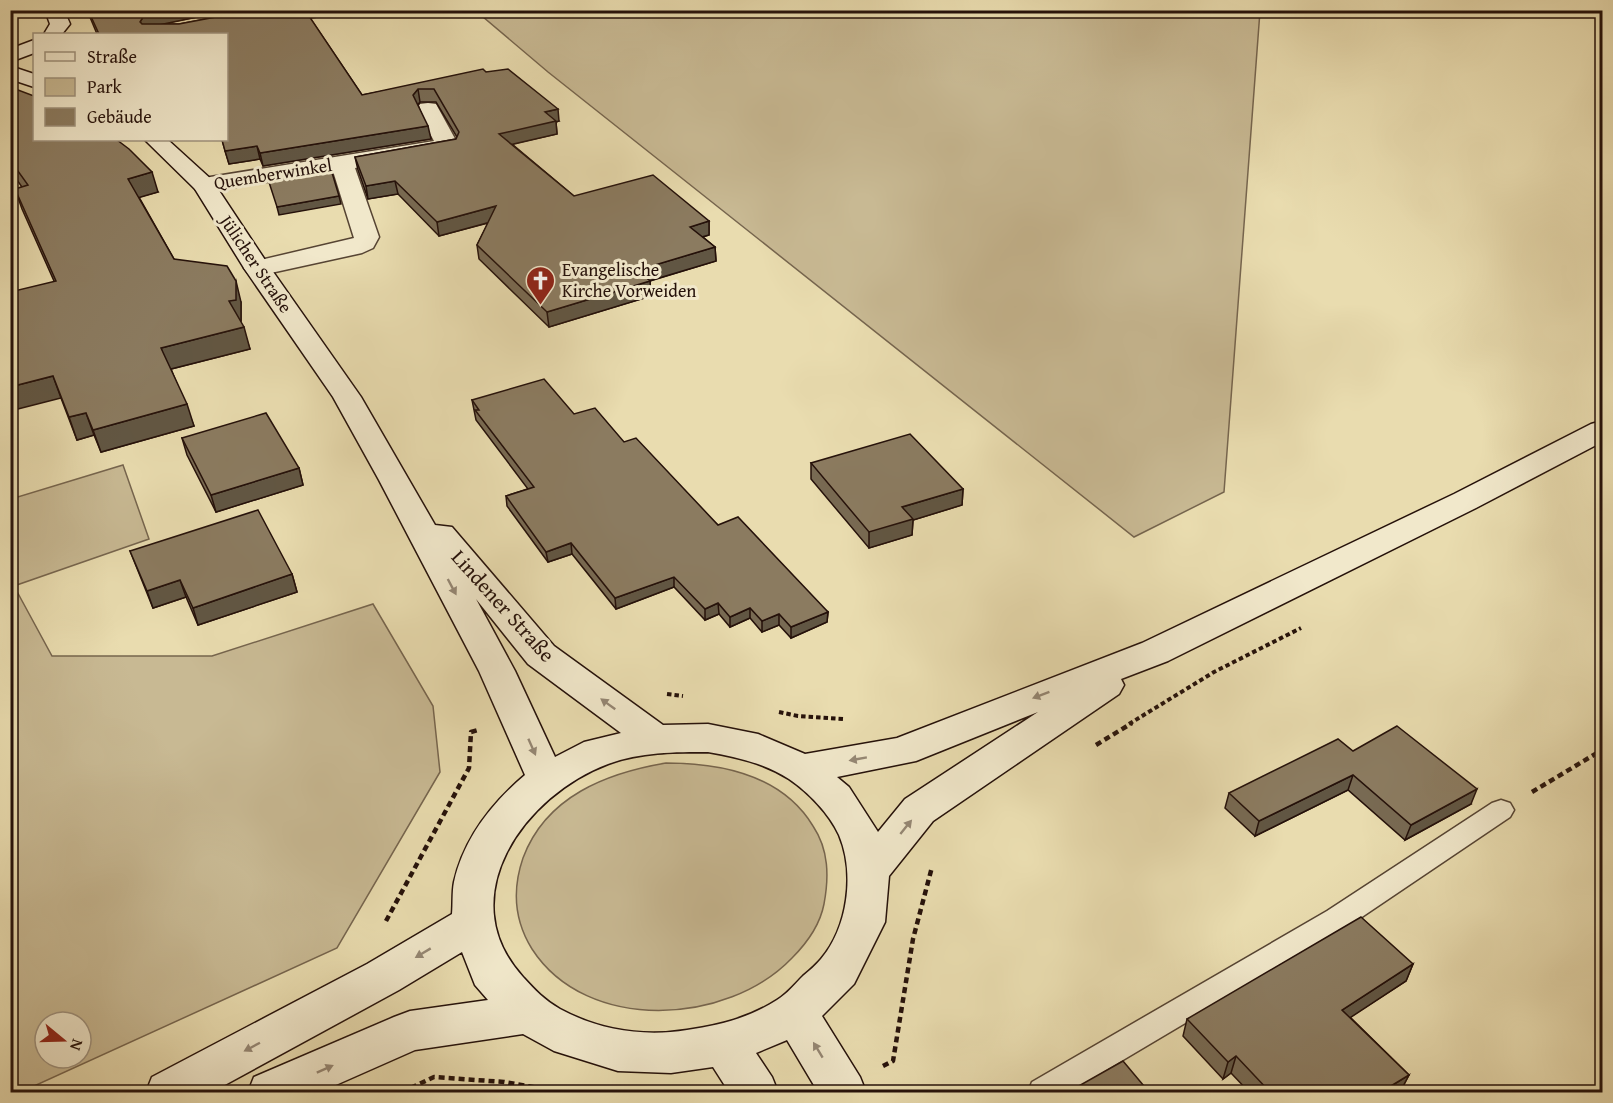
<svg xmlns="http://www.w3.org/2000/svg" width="1613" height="1103" font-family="'Gentium Book Plus',serif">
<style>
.green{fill:#c8b993;stroke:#76654e;stroke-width:1.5;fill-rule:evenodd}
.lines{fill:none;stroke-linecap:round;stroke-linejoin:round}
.lane-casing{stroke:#564433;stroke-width:3}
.street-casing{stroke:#564433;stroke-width:3}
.secondary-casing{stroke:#25110a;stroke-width:3}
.path-far1{stroke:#25110a;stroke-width:4;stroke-dasharray:4.5 3;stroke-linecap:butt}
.path{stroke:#25110a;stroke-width:4.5;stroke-dasharray:6 4;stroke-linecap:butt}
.lane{fill:#f1e8cb;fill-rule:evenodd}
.street{fill:#f1e8cb;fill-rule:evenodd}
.secondary{fill:#f1e8cb;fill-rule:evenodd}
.wall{fill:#786a53;stroke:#25110a;stroke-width:1.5}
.shaded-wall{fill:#615643;stroke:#25110a;stroke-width:1.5}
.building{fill:#8b7b60;stroke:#25110a;stroke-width:1.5}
.oneway{fill:#958774}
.labels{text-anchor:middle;stroke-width:6;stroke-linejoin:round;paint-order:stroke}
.far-street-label{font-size:18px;fill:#25110a;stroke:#f1e8cb}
.far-poi-label{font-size:18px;fill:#25110a;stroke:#f1e8cb;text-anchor:start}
.street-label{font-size:21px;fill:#25110a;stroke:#f1e8cb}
</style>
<rect width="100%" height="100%" fill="#e9dcaf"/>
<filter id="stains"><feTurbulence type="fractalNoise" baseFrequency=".00333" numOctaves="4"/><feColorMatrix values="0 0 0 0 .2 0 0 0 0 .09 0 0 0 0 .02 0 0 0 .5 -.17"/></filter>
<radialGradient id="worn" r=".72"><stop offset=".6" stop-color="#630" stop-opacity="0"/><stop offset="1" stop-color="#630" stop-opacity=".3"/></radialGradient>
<g class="green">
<path d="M476,11H1260L1224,492L1134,537L548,72Z"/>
<path d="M123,465L149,539L14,586L52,656H212L373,604L433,706L440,772L337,948L21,1092H11V499ZM45,1022H81V1058H45Z"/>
<path d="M666,763C721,763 782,775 813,826C829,850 829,877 824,904C820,925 807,943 792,958C728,1025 587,1034 532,949C514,920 512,890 523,858C546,796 607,773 666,763Z"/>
</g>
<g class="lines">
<defs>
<path id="lane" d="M1501,800L1510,803L1514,810L1510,817L1347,927L1069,1092H1028L1032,1082L1327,911L1492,803Z"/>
<path id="street" d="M428,103L436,104L459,146L456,151L448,153L355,168L379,237L373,248L362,253L257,276L248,273L244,268L248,263L354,238L333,171L204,192L196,190L192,185L196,180L204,178L434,141L417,109L420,104Z"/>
<g id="secondary">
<path d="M45,10H64L70,24L62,34H44L50,24Z"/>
<path d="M34,40V53L10,62V49Z"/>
<path d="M10,66L34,74V87L10,79Z"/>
<path d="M145,140H168L212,180L269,266L361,397L435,525L452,527L554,646L663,725L708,724L758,734L805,754L897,738L1142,643L1454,494L1591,424L1602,421V442L1476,508L1168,661L1121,679L1124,685L1119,694L933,821L889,876L885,922L854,984L822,1016L860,1077L866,1092H818L787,1040L756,1053L772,1077L778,1092H729L713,1067L671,1073L618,1071L554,1051L523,1034L415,1050L320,1092H248L254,1077L394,1017L410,1011L488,1000L475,985L462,952L399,990L212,1092H146L152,1077L367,964L452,914C453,904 452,892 454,882C464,838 492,803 525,775L479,671L379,480L333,397L244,268L195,189ZM476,599L528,664L621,733L584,742L555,757L515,671ZM1038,712L905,799L878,832L849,787L837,777L916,761ZM708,752C736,757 764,763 789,779C808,792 829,813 839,835C855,873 848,927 821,959C816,965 809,971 803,976C795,984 787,994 777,1000C749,1018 720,1025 687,1030C643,1037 599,1030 560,1009C544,1000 535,990 523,977C450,897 525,795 608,764C640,752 675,752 708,752Z"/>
</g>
</defs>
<use href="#lane" class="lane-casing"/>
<use href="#street" class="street-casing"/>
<use href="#secondary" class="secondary-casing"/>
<g class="path-far1">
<path d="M667,694L683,696"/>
<path d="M779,712L798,716L843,719"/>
<path d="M1129,724L1214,672L1301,628"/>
</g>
<g class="path">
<path d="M1096,745L1132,723"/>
<path d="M1532,792L1602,750"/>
<path d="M386,921L469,768L471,732L478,730"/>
<path d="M883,1066L893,1061L913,939L932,867"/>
<path d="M402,1092L434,1077L504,1082L562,1092"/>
</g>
<use href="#lane" class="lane"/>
<use href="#street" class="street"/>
<use href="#secondary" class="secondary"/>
</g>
<g class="wall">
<path d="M87,10H231L162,24H179L253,10H382L310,18L362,95L486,72L559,121L556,122L557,134L512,144L574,196L709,221V235L703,237L715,247L716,261L650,281L651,296L549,327L479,259L477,245L488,223L439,236L398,194L368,199L358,170L355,157L456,139L457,137L436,102H420L418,105L431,139L263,166L260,159L229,164L222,140L226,34H97Z"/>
<path d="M10,87L158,192L139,197L174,259L241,302V321H240L250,349L171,369L194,426L101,452L94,435L77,440L61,398L54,281L22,209L15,189L22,187L10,170Z"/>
<path d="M472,400L574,414L624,442L718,525L828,612L827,622L791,638L779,625L762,632L750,618L730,627L719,614L705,620L674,587L616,609L572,554L548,562L507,506L506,496L528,489L476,420Z"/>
<path d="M182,438L299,468L303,485L216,512L187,455Z"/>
<path d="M811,463L963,489L962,505L913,520L912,535L869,548L811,479Z"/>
<path d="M130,551L292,574L297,592L198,625L186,597L153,608Z"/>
<path d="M1353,751L1471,804L1405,840L1348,790L1255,836L1225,808L1229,793Z"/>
<path d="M1413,964L1406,981L1350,1017L1409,1075L1400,1092H1249L1231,1073L1223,1079L1183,1036L1187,1019Z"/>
</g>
<g class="shaded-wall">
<path d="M170,10H231L154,26L146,29L140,22L143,17L151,14Z"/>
<path d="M303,10H382L304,18Z"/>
<path d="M418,89L420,102L415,108L413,95Z"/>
<path d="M558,109L559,121L556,122L557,134L501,147L499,134L545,112Z"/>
<path d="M428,126L431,139L263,166L260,153Z"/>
<path d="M257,146L260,159L229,164L225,151Z"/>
<path d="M152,172L158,192L134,199L128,179Z"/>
<path d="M395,181L398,194L368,199L366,186Z"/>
<path d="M339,196L341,204L279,215L277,207Z"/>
<path d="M496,206L498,220L439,236L437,222Z"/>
<path d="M709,221V235L691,240L690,227Z"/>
<path d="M715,247L716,261L639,284L638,270Z"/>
<path d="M236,281L241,302V321L234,323L229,301Z"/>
<path d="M650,281L651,296L549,327L547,312Z"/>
<path d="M244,327L250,349L167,370L161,348Z"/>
<path d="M53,376L61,398L10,411V387Z"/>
<path d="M187,404L194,426L101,452L93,430Z"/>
<path d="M86,413L94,435L77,440L69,417Z"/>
<path d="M299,468L303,485L216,512L211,495Z"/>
<path d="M963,489L962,505L913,520L912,535L869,548V532L902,507Z"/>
<path d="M571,543L572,554L548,562L546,552Z"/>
<path d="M292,574L297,592L198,625L193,608Z"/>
<path d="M674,577V587L616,609L615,598Z"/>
<path d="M180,580L186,597L153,608L147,591Z"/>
<path d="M718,603L719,614L705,620V609Z"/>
<path d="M750,608V618L730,627V617Z"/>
<path d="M828,612L827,622L791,638V627Z"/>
<path d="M779,614V625L762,632V621Z"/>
<path d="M1353,775L1348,790L1255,836L1259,821Z"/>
<path d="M1477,789L1471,804L1405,840L1411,825Z"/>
<path d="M1413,964L1406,981L1336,1027L1342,1010Z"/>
<path d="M1236,1056L1231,1073L1223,1079L1228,1062Z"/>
<path d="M1409,1075L1400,1092H1381Z"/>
</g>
<g class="building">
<path d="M88,10H170L151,14L143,17L140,22L142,24H179L253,10H305L362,95L483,69L486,72L508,69L558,109L545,112L556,121L499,134L574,196L653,175L709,221L690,227L715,247L638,270L650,281L547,312L477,245L496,206L437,222L395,181L366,186L355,157L456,139L459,132L434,89H418L413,95L428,126L260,153L257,146L225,151L222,140H226V34H99Z"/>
<path d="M10,87L34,96V140H117L129,149L152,172L128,179L174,259L227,266L236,281V300L229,301L244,327L161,348L187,404L93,430L86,413L69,417L53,376L10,387V292L56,281L15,189L28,185L10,160Z"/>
<path d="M330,166L339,196L277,207L267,176Z"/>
<path d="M544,379L574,414L595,408L624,442L636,438L718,525L738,517L828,612L791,627L779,614L762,621L750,608L730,617L718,603L705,609L674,577L615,598L571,543L546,552L506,496L534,487L475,410H479L472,400Z"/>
<path d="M266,413L299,468L211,495L182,438Z"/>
<path d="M910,434L963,489L902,507L913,519L869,532L811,463Z"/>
<path d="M258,510L292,574L193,608L180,580L147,591L130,551Z"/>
<path d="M1397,726L1477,789L1411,825L1353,775L1259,821L1229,793L1338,739L1353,751Z"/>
<path d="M1361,917L1413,964L1342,1010L1409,1075L1381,1092H1270L1236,1056L1228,1062L1187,1019Z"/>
<path d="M1123,1061L1149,1092H1068Z"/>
</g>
<defs><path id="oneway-solid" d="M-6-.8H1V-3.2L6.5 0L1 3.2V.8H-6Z" transform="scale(1.5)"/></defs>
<g class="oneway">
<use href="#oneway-solid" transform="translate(452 587) rotate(62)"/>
<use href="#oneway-solid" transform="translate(1041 695) rotate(159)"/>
<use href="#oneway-solid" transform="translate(608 704) rotate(-144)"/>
<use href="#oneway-solid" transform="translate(532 747) rotate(66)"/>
<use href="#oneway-solid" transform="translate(858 759) rotate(170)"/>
<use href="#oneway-solid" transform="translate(906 827) rotate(-51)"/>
<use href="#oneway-solid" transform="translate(423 953) rotate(149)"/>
<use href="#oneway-solid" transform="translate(252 1047) rotate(152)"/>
<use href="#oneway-solid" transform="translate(818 1050) rotate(-121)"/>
<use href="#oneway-solid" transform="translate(325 1069) rotate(-24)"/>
</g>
<defs>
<symbol id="church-pin" viewBox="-11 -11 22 30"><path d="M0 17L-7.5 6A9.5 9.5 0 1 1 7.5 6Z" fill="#8f2418" stroke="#f1e8cb"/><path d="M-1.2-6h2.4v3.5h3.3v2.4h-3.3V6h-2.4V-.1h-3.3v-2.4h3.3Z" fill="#fff"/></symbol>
</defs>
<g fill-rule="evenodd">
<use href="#church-pin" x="524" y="264" width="33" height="45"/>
</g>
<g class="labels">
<g class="far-street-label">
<text transform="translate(273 174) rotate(-9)" y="6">Quemberwinkel</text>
<text transform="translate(256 264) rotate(56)" y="6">Jülicher Straße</text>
</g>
<g class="far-poi-label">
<text x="562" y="276">Evangelische<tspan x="562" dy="21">Kirche Vorweiden</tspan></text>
</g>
<g class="street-label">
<text transform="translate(503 606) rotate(48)" y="7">Lindener Straße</text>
</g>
</g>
<rect width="1613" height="1103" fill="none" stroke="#e9dcaf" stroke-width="36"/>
<rect x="12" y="12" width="1589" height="1079" fill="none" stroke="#25110a" stroke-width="3"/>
<rect x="18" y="18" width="1577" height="1067" fill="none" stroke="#25110a" stroke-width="1.5"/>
<rect x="33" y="33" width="195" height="108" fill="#f1e8cb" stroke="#9f927e" stroke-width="1.5"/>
<rect x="45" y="52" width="30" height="9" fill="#f1e8cb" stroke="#9f927e" stroke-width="1.5"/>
<text x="87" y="63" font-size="18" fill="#25110a">Straße</text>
<rect x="45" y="78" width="30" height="18" fill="#c8b993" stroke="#9f927e" stroke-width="1.5"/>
<text x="87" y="93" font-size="18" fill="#25110a">Park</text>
<rect x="45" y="108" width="30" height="18" fill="#8b7b60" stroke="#9f927e" stroke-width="1.5"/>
<text x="87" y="123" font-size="18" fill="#25110a">Gebäude</text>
<g transform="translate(63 1040) rotate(109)"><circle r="28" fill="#f1e8cb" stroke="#9f927e" stroke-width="1.5"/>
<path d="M0-4.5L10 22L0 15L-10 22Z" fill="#8f2418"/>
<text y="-9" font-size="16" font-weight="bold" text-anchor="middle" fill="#25110a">N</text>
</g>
<rect width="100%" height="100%" filter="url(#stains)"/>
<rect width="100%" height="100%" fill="url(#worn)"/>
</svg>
